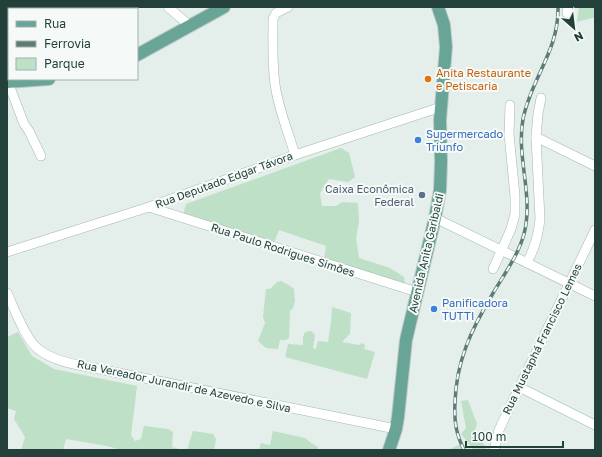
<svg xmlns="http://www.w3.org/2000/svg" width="602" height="457" font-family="'Golos Text',sans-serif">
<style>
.green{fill:#bde0c7}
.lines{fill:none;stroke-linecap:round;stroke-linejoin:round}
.minor-casing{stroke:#a6b7b2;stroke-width:10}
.major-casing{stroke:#c1cac8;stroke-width:14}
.minor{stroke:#fff;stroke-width:9}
.major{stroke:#68a597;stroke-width:12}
.rail-casing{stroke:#5d7c75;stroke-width:3.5}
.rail{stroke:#f5faf8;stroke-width:2;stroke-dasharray:6;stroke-linecap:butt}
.food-dot{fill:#e8710a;stroke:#f5faf8;stroke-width:1.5}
.shop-dot{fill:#3f7fe0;stroke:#f5faf8;stroke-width:1.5}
.service-dot{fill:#5c6f8a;stroke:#f5faf8;stroke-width:1.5}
.labels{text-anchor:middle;stroke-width:4;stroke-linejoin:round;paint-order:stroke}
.food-label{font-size:11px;fill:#c56008;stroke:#f5faf8;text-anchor:start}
.shop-label{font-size:11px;fill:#366cbe;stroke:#f5faf8;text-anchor:start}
.street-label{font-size:11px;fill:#23413a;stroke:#f5faf8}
.service-label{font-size:11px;fill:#4e5e75;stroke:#f5faf8;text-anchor:end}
</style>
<rect width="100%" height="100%" fill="#e4eeea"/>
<g class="green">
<path d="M7,7H25L26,9H9V78H7Z"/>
<path d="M579,7H595V18H592L577,22Z"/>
<path d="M341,148L349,153L355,177L348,182L329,179L320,193L322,206H336L342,202L358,203L359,222L356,238L359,258L390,268L404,277L405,284L324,259L326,246L279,230L274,243L183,215L186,204Z"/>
<path d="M281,281L287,284L294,289L295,301L293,308L290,311L289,338L286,340H280L278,349L266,348L258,341L265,323L263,317L266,289H270L277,282Z"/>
<path d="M332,307L351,313L350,334L342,342L359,345L362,343L365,345L364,349L375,352L367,379L285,357L288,344L303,345V337L305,332L311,331L315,335L313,348L316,349L318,341L328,342L331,323Z"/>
<path d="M18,332L32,356L54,369L137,386L131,435L135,441L141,439L144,426L168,429L173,432L172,447L182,450H117L118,449L107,446L66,439L63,450H21L25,437L14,419L16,411L7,408V337Z"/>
<path d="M468,400L477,424L474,432L482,441L487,450H474L461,434L466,428L461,401Z"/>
<path d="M193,431L213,434L216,439L214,450H187Z"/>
<path d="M273,431L305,438L311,443L318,447V450H259L261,443L270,445Z"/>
<path d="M463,443L467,450H452V448Z"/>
</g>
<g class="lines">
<defs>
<g id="minor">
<path d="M168,7L190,26"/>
<path d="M288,7L276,13L273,19C273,40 272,62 275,84C278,108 288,131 295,155"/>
<path d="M567,13L568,7"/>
<path d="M8,82L24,124L29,131L41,156"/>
<path d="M536,137L595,166"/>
<path d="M149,207L417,292"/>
<path d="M435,218L595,296"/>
<path d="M7,252L149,207L295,155L441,107"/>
<path d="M527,263C535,247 538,236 540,219L536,137L538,114L541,98"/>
<path d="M493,269L511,229L515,214V196L509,134L510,105"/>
<path d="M7,293C14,308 25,338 37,348C53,362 79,365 99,369L396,429"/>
<path d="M519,387L595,425"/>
<path d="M494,450L499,430L505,417L595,230"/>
</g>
<g id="major">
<path d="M137,55L224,7"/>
<path d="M7,82L49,79"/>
<path d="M389,450L396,429L398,417L406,340L435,218L440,190L441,162L440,120L446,47L444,25L438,7"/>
</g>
</defs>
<use href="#minor" class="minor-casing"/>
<use href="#major" class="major-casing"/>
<use href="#minor" class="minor"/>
<use href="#major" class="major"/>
<defs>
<path id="rail" d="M464,450C456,434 454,421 455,403C456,362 471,330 492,295C503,276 518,256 524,234C534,196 516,157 523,119C531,78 559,51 558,7"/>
</defs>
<use href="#rail" class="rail-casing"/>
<use href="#rail" class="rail"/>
</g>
<circle class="food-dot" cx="428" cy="79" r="4"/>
<g class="shop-dot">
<circle cx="418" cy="140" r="4"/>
<circle cx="434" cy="309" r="4"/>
</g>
<circle class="service-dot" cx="422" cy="195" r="4"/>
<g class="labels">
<g class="food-label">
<text x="436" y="77">Anita Restaurante<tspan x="436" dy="13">e Petiscaria</tspan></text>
</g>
<g class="shop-label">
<text x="426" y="138">Supermercado<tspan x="426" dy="13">Triunfo</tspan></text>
<text x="442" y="307">Panificadora<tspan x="442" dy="13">TUTTI</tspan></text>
</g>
<g class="street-label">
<text transform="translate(224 180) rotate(-20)" y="4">Rua Deputado Edgar Távora</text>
<text transform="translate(283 250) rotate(18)" y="4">Rua Paulo Rodrigues Simões</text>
<text transform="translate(426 253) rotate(-77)" y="4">Avenida Anita Garibaldi</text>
<text transform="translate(542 339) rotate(-64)" y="4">Rua Mustaphá Francisco Lemes</text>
<text transform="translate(184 386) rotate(12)" y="4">Rua Vereador Jurandir de Azevedo e Silva</text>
</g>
<g class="service-label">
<text x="414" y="193">Caixa Econômica<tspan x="414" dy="13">Federal</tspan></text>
</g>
</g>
<rect width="602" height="457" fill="none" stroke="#23413a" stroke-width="16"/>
<rect x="8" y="8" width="130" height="72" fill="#f5faf8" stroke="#a1b0ac"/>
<rect x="16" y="21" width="20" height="6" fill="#68a597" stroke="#a1b0ac"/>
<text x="44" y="28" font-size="12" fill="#23413a">Rua</text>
<rect x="16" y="41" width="20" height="6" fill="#5d7c75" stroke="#a1b0ac"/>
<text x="44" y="48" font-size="12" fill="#23413a">Ferrovia</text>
<rect x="16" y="58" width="20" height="12" fill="#bde0c7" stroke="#a1b0ac"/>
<text x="44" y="68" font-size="12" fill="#23413a">Parque</text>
<g transform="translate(574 28) rotate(152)" stroke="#f5faf8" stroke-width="3" paint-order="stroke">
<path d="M0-3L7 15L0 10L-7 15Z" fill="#23413a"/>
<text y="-6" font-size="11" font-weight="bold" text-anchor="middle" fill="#23413a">N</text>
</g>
<path d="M466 441v6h97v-6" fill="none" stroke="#23413a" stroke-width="2"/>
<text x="472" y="441" font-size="12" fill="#23413a" stroke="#f5faf8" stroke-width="3" paint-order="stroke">100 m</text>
</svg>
